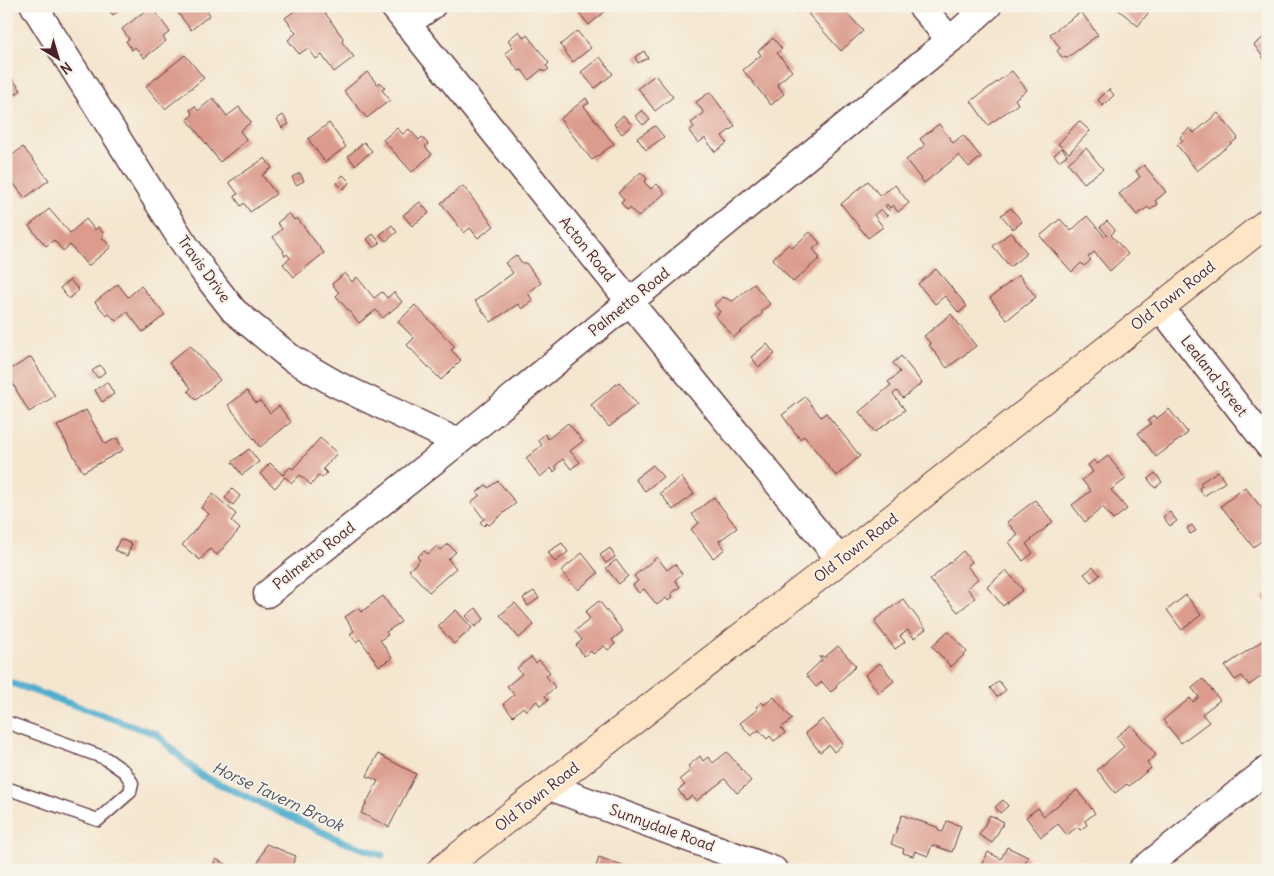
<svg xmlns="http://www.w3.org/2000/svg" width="1274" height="876" font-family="Delius,sans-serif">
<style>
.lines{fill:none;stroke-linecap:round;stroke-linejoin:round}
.stream{stroke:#50adce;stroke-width:7}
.building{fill:#db9c8e}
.lane-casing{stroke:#643d44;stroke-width:15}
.street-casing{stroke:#643d44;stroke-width:29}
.secondary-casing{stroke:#643d44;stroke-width:30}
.lane{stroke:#fff;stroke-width:12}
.street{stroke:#fff;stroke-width:26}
.secondary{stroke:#fde5c5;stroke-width:28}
.labels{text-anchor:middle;stroke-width:4;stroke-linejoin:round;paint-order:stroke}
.street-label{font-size:15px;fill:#4a1f2b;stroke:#f7f3e8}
.water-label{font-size:16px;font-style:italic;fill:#4c5164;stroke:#f7f3e8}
</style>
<rect width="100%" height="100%" fill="#f7f3e8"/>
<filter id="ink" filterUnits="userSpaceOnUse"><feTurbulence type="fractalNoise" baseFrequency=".02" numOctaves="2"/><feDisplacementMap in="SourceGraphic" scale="10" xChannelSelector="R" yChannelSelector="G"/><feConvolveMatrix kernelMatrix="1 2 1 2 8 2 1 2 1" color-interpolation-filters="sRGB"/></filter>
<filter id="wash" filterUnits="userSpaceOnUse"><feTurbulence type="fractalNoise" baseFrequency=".0096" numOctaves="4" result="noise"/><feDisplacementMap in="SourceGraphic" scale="20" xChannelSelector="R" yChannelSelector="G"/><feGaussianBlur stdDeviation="1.12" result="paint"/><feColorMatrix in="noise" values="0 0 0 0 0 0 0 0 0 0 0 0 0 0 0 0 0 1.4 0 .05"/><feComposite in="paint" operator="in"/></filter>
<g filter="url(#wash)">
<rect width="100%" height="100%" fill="#f4e6cf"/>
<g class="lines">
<path class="stream" d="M6,681L156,734L200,775L344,842L382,855"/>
</g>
<g id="blocks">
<g class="building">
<path d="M106,6H125L113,15Z"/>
<path d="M151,6L170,32L163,37L166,41L144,58L135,47L132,50L126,41L129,39L122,29Z"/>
<path d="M186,6H204L210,15L191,30L178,13Z"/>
<path d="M301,6H320L343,38L342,42L354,57L334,72L322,55L316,59L308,48L299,54L288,40L296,33L285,18Z"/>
<path d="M573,6H611L589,25Z"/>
<path d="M790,6H841L863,31L841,51L809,15V13L804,6L796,13Z"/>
<path d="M1114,6H1141L1149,12L1138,26Z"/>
<path d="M1081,12L1098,35L1067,58L1062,57L1057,51L1060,48L1050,34Z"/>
<path d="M519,31L524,38L527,35L549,63L546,66L549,69L544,72L542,69L529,80L522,70L519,71L505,53L513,47L508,40Z"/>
<path d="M577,31L591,48L573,62L560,45Z"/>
<path d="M1268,34V64L1254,45Z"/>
<path d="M773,38L782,49L777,53L792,71L777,84L784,94L771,105L743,70L761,55L758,51Z"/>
<path d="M644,51L648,58L638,63L635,57Z"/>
<path d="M185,55L204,78L165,109L146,86Z"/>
<path d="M600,57L613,74L595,88L581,72Z"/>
<path d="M6,71L21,90L6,102Z"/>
<path d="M1012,71L1027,90L1015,99L1018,104L988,125L971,101Z"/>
<path d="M367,72L378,85L380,82L385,88L382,90L390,100L367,118L344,91Z"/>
<path d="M655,75L673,97L655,111L638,88Z"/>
<path d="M1109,89L1114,95L1103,106L1098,100Z"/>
<path d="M710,92L735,126L722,136L727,143L715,152L705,138L698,143L689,131L694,127L691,123L704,113L696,102Z"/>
<path d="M213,98L227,116L239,107L251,122L240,131L247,140L220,162L187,119L193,115L190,110L195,106L198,111Z"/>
<path d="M586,98L589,103L584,106L614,144L592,160L560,119Z"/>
<path d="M642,110L650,120L643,125L635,116Z"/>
<path d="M1218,113L1238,138L1197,171L1177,145L1183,141L1180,137L1190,128L1194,133Z"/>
<path d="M283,115L289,124L282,128L277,119Z"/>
<path d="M623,115L632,125L622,134L614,124Z"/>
<path d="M1079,121L1090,131L1069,153L1058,144Z"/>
<path d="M329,123L346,147L325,162L308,139Z"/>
<path d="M939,124L953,143L963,135L981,157L969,167L959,155L924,183L906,160L925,145L920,139Z"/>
<path d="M655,126L664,137L646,150L637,138Z"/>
<path d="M397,128L403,134L409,129L419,140L422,137L428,144L425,147L432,154L412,172L383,140Z"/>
<path d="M364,142L372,151L355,165L348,156Z"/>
<path d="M23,147L49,180L25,198L14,184L10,187L6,181V160Z"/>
<path d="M1062,148L1067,155L1059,161L1054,155Z"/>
<path d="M1086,148L1103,169L1084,183L1068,163Z"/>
<path d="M265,158L272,168L262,175L276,194L250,212L244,203L241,206L234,196L238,194L229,182Z"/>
<path d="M1144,165L1166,192L1155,201L1158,204L1150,210L1148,207L1137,215L1119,194L1140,177L1136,171Z"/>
<path d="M641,172L647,179L644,182L651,189L657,184L665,193L638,217L630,208L627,210L621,203L624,200L618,193Z"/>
<path d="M300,173L304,181L296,185L292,177Z"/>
<path d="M343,175L350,182L343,189L336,182Z"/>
<path d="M868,181L880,196L895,185L909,203L898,212L893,205L890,208L887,204L885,206L891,212L887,216L881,209L874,215L883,227L868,238L841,204Z"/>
<path d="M463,186L494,226L478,238L470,228L464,233L441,203Z"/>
<path d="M420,202L429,213L412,226L403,215Z"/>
<path d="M1011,208L1022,222L1013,229L1001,215Z"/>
<path d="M49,209L70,233L86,219L95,230L98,227L104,234L101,236L111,247L88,266L70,245L63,251L54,240L46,246L29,226Z"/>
<path d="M289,213L294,220L297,218L324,253L294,277L283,264L290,258L287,254L285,256L283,252L284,251L273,237L282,229L277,223Z"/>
<path d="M1087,216L1105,237L1107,235L1100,227L1107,221L1115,230L1111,235L1128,254L1110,271L1094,252L1088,257L1091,260L1084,266L1081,263L1072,272L1040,236L1060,219L1071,231Z"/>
<path d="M392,225L397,232L386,241L380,235Z"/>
<path d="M810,232L820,243L813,249L820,258L793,282L772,259L789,244L792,248Z"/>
<path d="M1011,232L1027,253L1010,267L993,246Z"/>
<path d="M373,234L380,243L374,248L367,239Z"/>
<path d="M516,255L522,263H526L541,283L528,293L533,301L522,309L518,304L491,322L475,301L513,273L505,263Z"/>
<path d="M936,269L967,306L959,313L945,296L935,304L918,284Z"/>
<path d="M345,273L352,282L357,277L374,298L382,292L387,298L394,292L402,302L383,318L376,310L359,323L336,296L339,293L332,284Z"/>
<path d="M1019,275L1036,297L1007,320L990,298Z"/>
<path d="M70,280L79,290L69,299L60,288Z"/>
<path d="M118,284L128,297L141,286L165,315L143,332L127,312L116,321L109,314L107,316L95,302Z"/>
<path d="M754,284L770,304L761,311L763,313L734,337L715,316L720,312L714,305L723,297L733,301Z"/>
<path d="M415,305L455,347L451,350L461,360L441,380L407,345L414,338L398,322Z"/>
<path d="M951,314L976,346L947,368L929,345L931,344L924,336Z"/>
<path d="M767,344L775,354L759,367L751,357Z"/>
<path d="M190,345L220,380L196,400L188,391L191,388L169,363Z"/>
<path d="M901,356L922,383L903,398L897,391L893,394L905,410L875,432L859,412L891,385L888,382L900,372L893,363Z"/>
<path d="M31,357L55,396L29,412L6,372Z"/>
<path d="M100,365L105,372L98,378L92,371Z"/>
<path d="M107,382L114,394L102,402L95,390Z"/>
<path d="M619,382L637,404L609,427L591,405Z"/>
<path d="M247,391L256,403L260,401L270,413L279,406L291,422L260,447L228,405Z"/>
<path d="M805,397L821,417L826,413L860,456L836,476L804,436L800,439L782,415Z"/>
<path d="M1169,409L1188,433L1156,457L1138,433L1151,424L1148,420L1154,416L1156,419Z"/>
<path d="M86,410L105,444L117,438L123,450L83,472L57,426Z"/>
<path d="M568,423L583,441L570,451L580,462L571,469L563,459L555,466L557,469L554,472L551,468L540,477L526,458L542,445L538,440L545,434L548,439Z"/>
<path d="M320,438L337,453L323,469L327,473L322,478L319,475L311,485L300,475L292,483L285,477L275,488L260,474L270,463L283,475L290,467L293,469Z"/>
<path d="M249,449L259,462L242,475L232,462Z"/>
<path d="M1108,456L1126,479L1111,490L1127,509L1113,520L1103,507L1085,522L1072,505L1091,491L1082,480L1093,472L1088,465L1094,460L1097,464Z"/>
<path d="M653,465L663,477L645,491L635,479Z"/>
<path d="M1218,471L1225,482L1204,496L1199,488L1202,486L1200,483Z"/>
<path d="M1155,473L1162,482L1155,488L1148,479Z"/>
<path d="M681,477L694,494L673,510L660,493Z"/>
<path d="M498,481L516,503L489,525L487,523L484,526L480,522L484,519L471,502L480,495L477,492L486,485L488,488Z"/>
<path d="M1245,487L1268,516V536L1253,547L1221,506Z"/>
<path d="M232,489L240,496L233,505L225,498Z"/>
<path d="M213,494L236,514L231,521L240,529L217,555L210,549L200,560L182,545L209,514L201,508Z"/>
<path d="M714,497L737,528L719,541L725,549L713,558L691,529L699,523L692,514Z"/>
<path d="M1035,500L1053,522L1026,544L1033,553L1023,561L1009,542L1018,535L1007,522Z"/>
<path d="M1170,512L1177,521L1170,526L1163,517Z"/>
<path d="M1192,525L1196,531L1190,534L1187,528Z"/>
<path d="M120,539L132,544L127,556L115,550Z"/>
<path d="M562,543L568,552L555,562L548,552Z"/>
<path d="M448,544L456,552L448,559L456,568L429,592L409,570L420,560L417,557L424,551L428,554L437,546L441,550Z"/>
<path d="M610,548L615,557L606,563L600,555Z"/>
<path d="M963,551L972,562L967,566L978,579L967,588L975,598L958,612L930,580Z"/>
<path d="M582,553L598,573L578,590L561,571Z"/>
<path d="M657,557L667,570L675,564L682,574L675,580L680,587L671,594L673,597L668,601L666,598L657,605L644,589L639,593L633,585L638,581L634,576Z"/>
<path d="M616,560L628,576L619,584L606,568Z"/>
<path d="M1093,567L1100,575L1091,582L1084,574Z"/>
<path d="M1006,570L1023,590L1003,606L987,587Z"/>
<path d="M534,591L539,598L528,606L523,598Z"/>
<path d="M1268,594V605L1262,597Z"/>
<path d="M1186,595L1201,615L1182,630L1167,610Z"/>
<path d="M383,596L401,622L386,632L388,635L380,640L392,658L379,666L360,639L356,642L350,634L354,631L345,617L358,608L361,612Z"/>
<path d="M903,599L926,629L914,638L908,630L900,636L905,642L895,649L875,623L876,619Z"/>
<path d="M599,601L623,631L612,640L615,644L608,650L604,646L593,654L591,651L584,656L576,645L582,640L575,631L590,619L585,612Z"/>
<path d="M515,603L534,625L519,638L500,615Z"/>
<path d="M476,608L484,619L475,627L466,616Z"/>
<path d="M456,610L472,628L454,644L438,626Z"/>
<path d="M948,631L967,652L951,667L932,646Z"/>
<path d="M1268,637V672L1249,685L1242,676L1235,680L1225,666Z"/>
<path d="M838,646L856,666L836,685L837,687L831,692L822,682L816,687L806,675L822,660L819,657H825Z"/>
<path d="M531,657L536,663L539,660L550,672L546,676L555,687L545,696L548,700L540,706L537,701L526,711L523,707L513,716L503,704L514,695L507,686L522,674L517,668Z"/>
<path d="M880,663L894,681L879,693L865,675Z"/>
<path d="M1203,679L1220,700L1202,714L1209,722L1181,743L1163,720L1190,698L1193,702L1199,697L1192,688Z"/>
<path d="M999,681L1006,690L997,697L990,688Z"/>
<path d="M774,697L792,719L781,728L785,733L774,741L770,736L767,739L759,730L751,736L740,723L758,709L756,707L762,702L764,705Z"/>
<path d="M823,719L843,744L834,752L829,745L820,752L805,733Z"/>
<path d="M1131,725L1156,755L1147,763L1151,768L1129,786L1127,784L1115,793L1097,770L1124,747L1116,737Z"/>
<path d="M727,752L751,781L737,793L725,779L696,801L692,796L686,800L678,790L685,785L680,779L691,770L688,766L700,756L703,761L708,757L713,763Z"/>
<path d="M378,754L416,774L389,827L361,813L378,781L367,776Z"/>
<path d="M1077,790L1095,813L1085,821L1087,825L1080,830L1077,827L1067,835L1058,824L1041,837L1026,817L1038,808L1044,816Z"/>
<path d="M1003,800L1008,806L1000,813L995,807Z"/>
<path d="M902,815L937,827L939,831L943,832L947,821L961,826L952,852L932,845L928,856L915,851L913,856L903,853L904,849L891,844Z"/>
<path d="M990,815L1004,822L992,843L979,835Z"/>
<path d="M266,844L296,856L291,868L296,870H255Z"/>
<path d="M1007,847L1028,857L1021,870L1015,868L1014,870H979L988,852L1001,859Z"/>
<path d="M599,857L633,870H595Z"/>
<path d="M216,859L236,870H211Z"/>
</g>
</g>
</g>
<g filter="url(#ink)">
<use href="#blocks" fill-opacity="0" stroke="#643d44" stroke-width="1"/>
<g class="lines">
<defs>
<path id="lane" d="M6,722L105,758L125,772L132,783L130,792L98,820L6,788"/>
<g id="street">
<path d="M34,6L181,239L206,275L234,311L291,358L336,384L458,442"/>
<path d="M393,6L629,301L840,560"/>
<path d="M921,6L950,40"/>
<path d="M407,24L432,6"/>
<path d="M1160,307L1268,445"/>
<path d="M267,594L458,442L950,40L988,6"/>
<path d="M550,787L774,870"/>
<path d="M1142,870L1268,769"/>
</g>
<path id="secondary" d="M441,870L840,560L1268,222"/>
</defs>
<use href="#lane" class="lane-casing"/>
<use href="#street" class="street-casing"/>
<use href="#secondary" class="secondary-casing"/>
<use href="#lane" class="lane"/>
<use href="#street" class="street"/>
<use href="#secondary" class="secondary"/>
</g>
</g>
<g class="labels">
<g class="street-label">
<text transform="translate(587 249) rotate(51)" y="5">Acton Road</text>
<text transform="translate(204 269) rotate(54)" y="5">Travis Drive</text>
<text transform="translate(1173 296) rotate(-38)" y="5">Old Town Road</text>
<text transform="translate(629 302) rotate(-39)" y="5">Palmetto Road</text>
<text transform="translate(1214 376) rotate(52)" y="5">Lealand Street</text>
<text transform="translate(856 548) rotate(-38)" y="5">Old Town Road</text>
<text transform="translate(314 556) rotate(-38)" y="5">Palmetto Road</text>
<text transform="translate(537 797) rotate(-38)" y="5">Old Town Road</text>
<text transform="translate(662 828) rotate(20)" y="5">Sunnydale Road</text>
</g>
<g class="water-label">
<text transform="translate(278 796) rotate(25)" y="6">Horse Tavern Brook</text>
</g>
</g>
<rect width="1274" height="876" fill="none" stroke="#f7f3e8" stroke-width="25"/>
<g transform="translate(58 58) rotate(142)" stroke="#f7f3e8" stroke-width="4" paint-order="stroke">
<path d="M0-4L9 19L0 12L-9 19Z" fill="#4a1f2b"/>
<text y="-8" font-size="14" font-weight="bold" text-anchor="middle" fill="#4a1f2b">N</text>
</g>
</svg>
